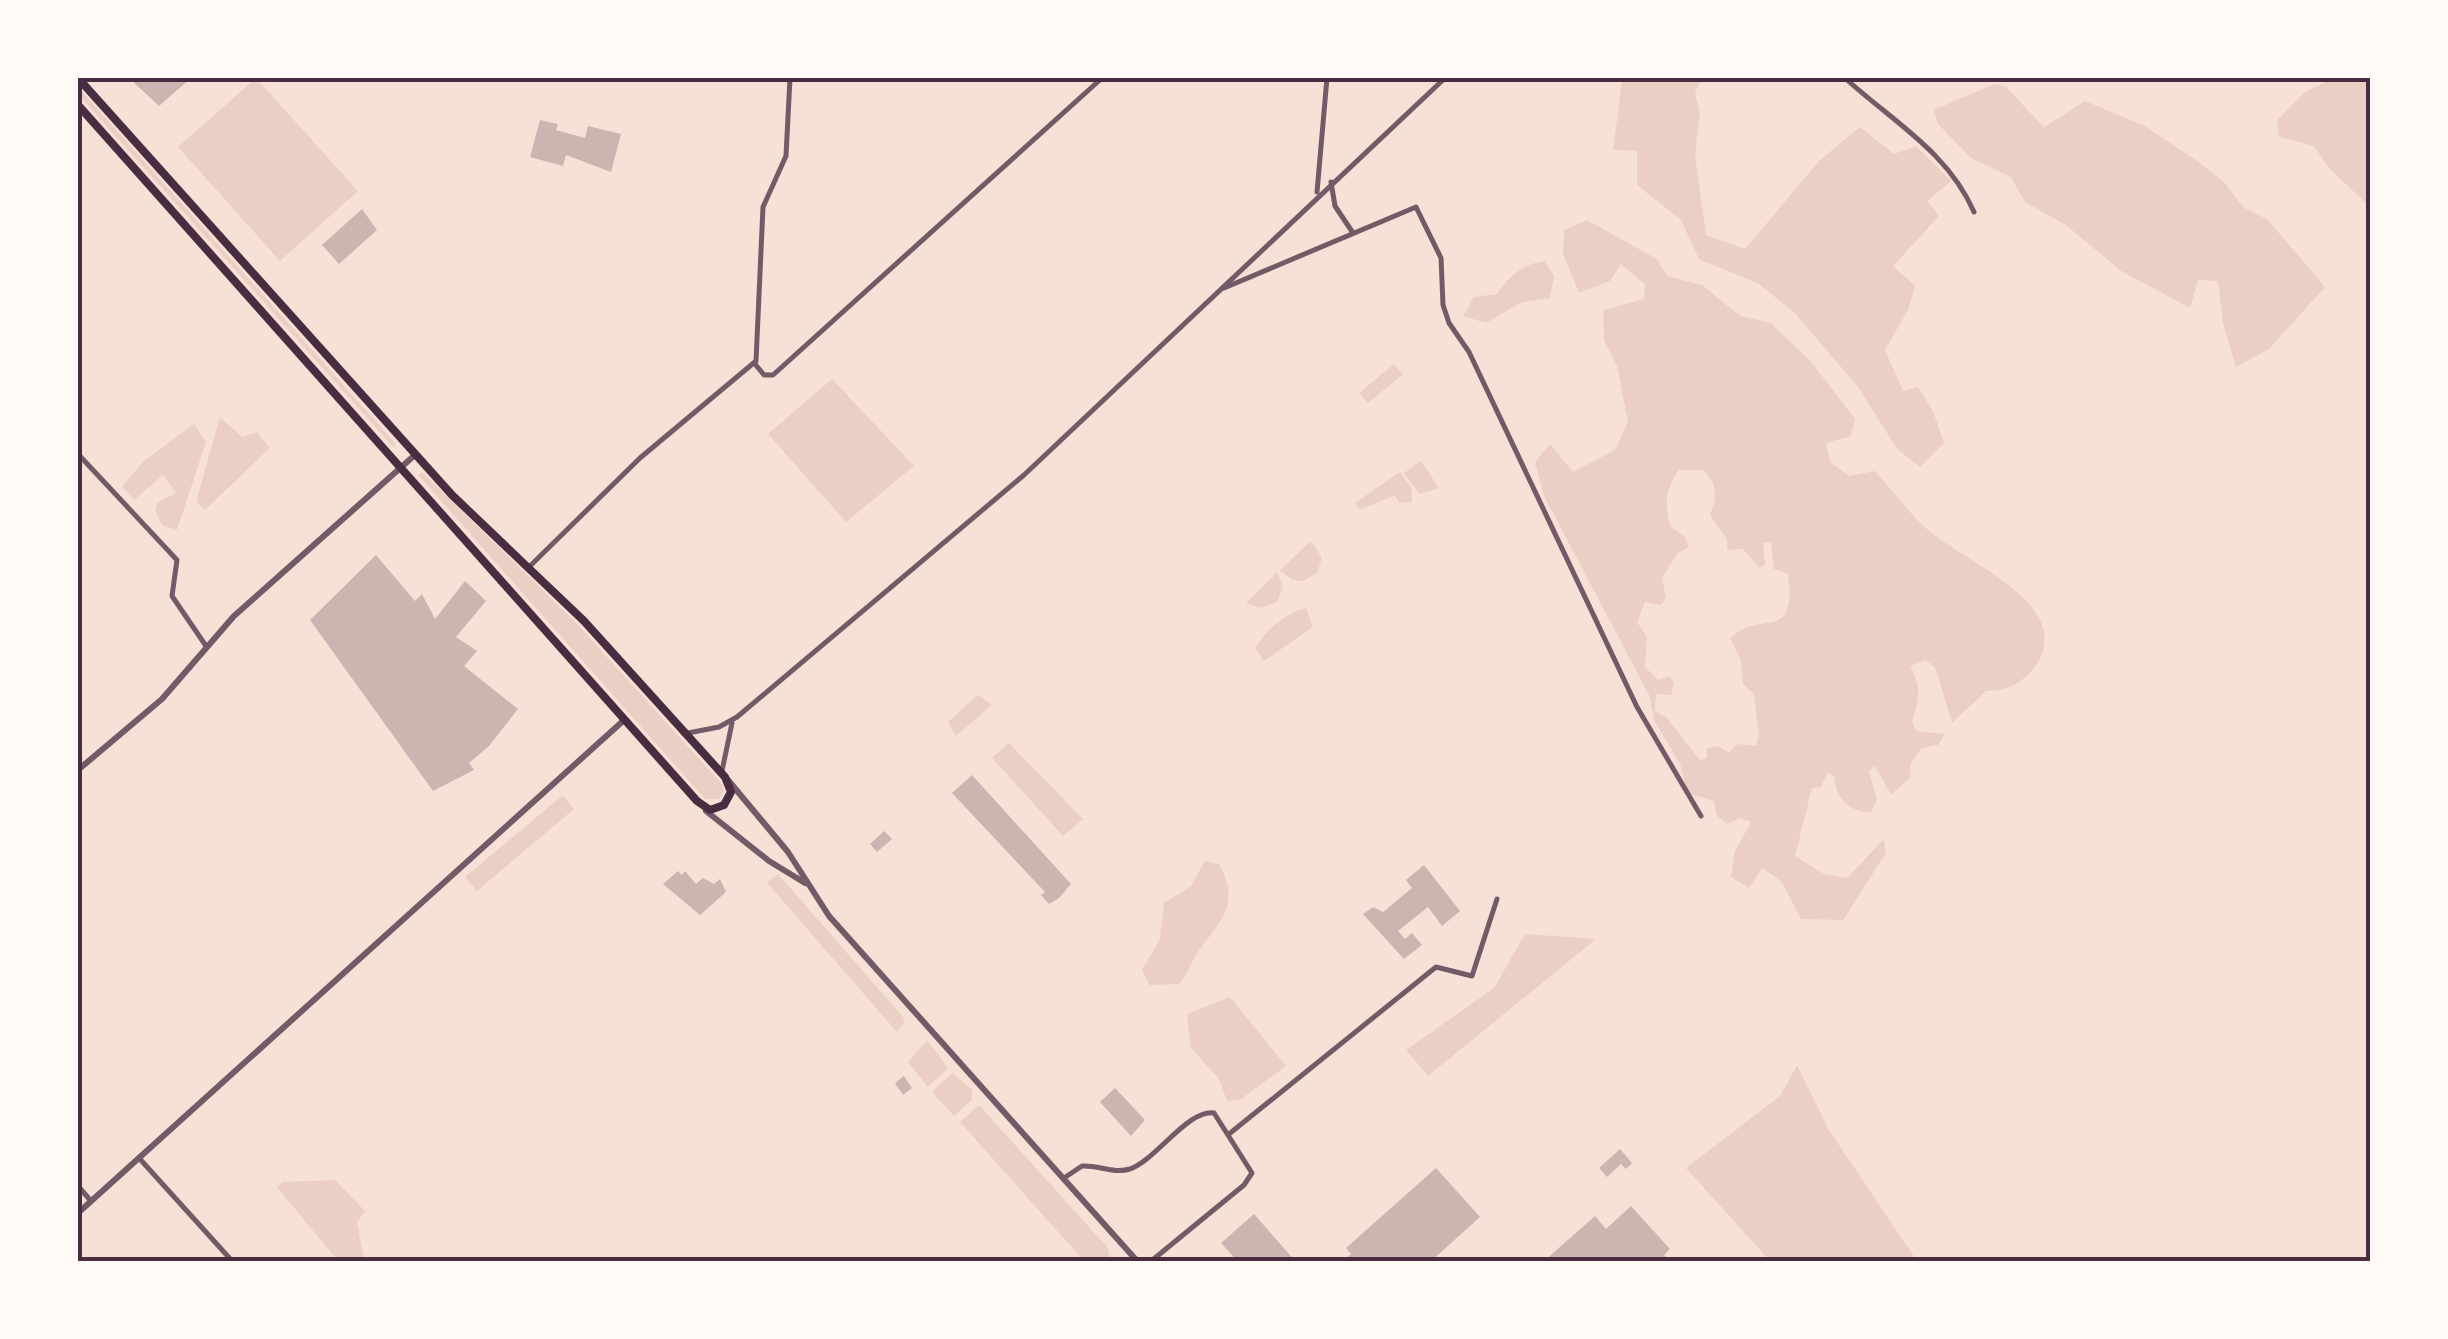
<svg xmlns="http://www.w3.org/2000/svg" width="2448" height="1339" font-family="Commissioner,sans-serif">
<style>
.green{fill:#ebcfc5;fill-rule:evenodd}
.building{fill:#ccb4b1}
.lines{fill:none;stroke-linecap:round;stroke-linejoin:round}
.minor{stroke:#755966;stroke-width:5}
.tertiary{stroke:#755966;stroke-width:6}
.secondary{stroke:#4a2c40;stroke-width:8}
.neatline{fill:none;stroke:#4a2c40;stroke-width:4}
</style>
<rect width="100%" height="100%" fill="#f7e1d7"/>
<g class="green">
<path d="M256,78L358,191L280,261L178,147Z"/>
<path d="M1648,78H1702L1695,92L1700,114L1695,155L1706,235L1745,249L1820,160L1860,127L1894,154L1916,146L1951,181L1927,201L1939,216L1893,266L1915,286L1908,310L1885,350L1903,391L1918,387L1933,411L1944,443L1920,467L1897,449L1858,387L1795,313L1759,284L1699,259L1681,220L1637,185V151L1613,150L1622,81Z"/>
<path d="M2334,78H2370V207L2329,168L2314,146L2279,137L2277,120L2305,92Z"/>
<path d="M1994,84L2005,86L2044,127L2085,101L2143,125L2200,163L2225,183L2243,207L2267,219L2325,287L2269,349L2236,367L2223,324L2218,281L2198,280L2190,308L2121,271L2066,225L2025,202L2011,177L1971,158L1938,124L1934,110Z"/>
<path d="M78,87L396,444L393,447L78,94Z"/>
<path d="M1587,220L1657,259L1667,276L1702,285L1740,316L1771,323L1812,363L1855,419L1851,436L1826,443L1830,462L1849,476L1875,471C1892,490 1908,512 1927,529C1963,562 2082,606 2033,669C2021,684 2006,691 1986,691L1952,723L1936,669L1926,660L1910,666C1921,687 1920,699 1912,721L1916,731L1945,734L1938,745L1922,748L1910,765L1911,777L1891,795L1875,766L1869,771L1877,800L1871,812C1851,813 1834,798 1835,777L1828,772L1821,787L1812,788L1795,856L1824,874L1847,878L1884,839L1886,853L1843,920L1801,919L1782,882L1762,868L1749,888L1731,877L1735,851L1751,822L1740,818L1727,824L1717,816L1714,801L1688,793L1680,764L1654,720L1650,697L1544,496L1535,462L1550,444L1573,472L1615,450L1628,422L1617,366L1604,340L1603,310L1644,299L1645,284L1621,264L1610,281L1579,293L1563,254L1564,230ZM1679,470H1703C1718,484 1717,497 1710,515L1727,539V550L1743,549L1759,568L1765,565L1763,542H1771L1774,569L1788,574C1797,644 1762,609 1730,638L1741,660L1743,684L1754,694L1759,735L1756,746L1737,744L1729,753L1718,746L1707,748V758L1700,760L1666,717L1655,711L1656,694L1671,695L1674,684L1670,676L1658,680L1645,667L1647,637L1637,622L1645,602L1661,605L1666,597L1662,578L1677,554L1689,547L1685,537L1670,526C1665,502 1665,489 1679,470Z"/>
<path d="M1544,261L1554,276L1550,298L1522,302L1486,323L1463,316L1474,297L1497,294C1510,275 1521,265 1544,261Z"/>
<path d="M1394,364L1403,374L1368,403L1359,393Z"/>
<path d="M832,379L914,466L846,522L768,434Z"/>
<path d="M220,417L242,437L257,432L270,448L205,510L196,502Z"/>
<path d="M194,424L206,442L177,530L162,525L155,510L157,503L176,493L163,475L134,500L122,487L144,461Z"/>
<path d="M1421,461L1439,488L1420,494L1404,473Z"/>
<path d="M422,472L579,626L722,784L724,791L719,799H705L418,475Z"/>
<path d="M1400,472L1411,488L1412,502L1399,503L1395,495L1360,510L1355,503Z"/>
<path d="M1311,541L1322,558L1317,573L1303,581L1292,580L1280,570Z"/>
<path d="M1277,572L1283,587L1277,602L1261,608L1246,603Z"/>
<path d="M1306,608L1313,627L1264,661L1255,648C1267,629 1284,614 1306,608Z"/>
<path d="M978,695L992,705L956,736L948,722Z"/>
<path d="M1009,743L1083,819L1063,836L992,758Z"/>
<path d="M563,795L574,809L477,891L465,877Z"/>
<path d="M1205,861L1219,864C1244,909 1215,924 1195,957C1189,967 1188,975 1178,984L1149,985L1142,970L1160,939L1164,903L1191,886Z"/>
<path d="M778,874L903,1017L905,1022L897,1032L767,883Z"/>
<path d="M1525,934L1596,939L1428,1076L1406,1050L1494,988Z"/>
<path d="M1230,997L1286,1066L1240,1100L1227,1101L1219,1079L1191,1048L1187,1014Z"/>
<path d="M927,1040L948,1068L928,1087L908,1062Z"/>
<path d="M1797,1065L1829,1130L1917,1261H1770L1686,1168L1780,1096Z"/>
<path d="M952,1073L972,1090V1100L954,1116L932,1092Z"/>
<path d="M979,1105L1108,1248L1110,1258L1084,1261L960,1122Z"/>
<path d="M335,1180L365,1211L357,1222L364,1261H338L277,1187L283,1182Z"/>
</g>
<g class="building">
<path d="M129,78H191L159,106Z"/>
<path d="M540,120L558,124L556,130L585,138L588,126L621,134L611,172L566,155L563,166L530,157Z"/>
<path d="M362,209L377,230L339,264L322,245Z"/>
<path d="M376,555L415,601L422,594L435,619L465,581L486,601L456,637L477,651L464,666L518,709L489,746L469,763L474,770L433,791L310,620Z"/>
<path d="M972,775L1071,884L1059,898L1049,904L1041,895L1045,892L952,793Z"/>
<path d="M884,831L892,839L877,852L870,844Z"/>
<path d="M1424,865L1460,911L1442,926L1428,907L1398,931L1405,939L1412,933L1422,945L1404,959L1363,914L1373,907L1383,912L1412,888L1406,880Z"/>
<path d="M678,871L682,875L685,871L696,884L703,878L714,884L720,879L726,892L700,915L663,884Z"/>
<path d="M904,1076L912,1088L903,1095L895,1083Z"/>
<path d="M1115,1088L1145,1120L1131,1136L1100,1102Z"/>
<path d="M1620,1149L1632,1163L1626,1169L1621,1164L1607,1177L1599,1168Z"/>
<path d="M1436,1168L1480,1217L1430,1262H1342L1351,1254L1346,1248Z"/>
<path d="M1631,1206L1670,1249L1664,1255L1670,1262H1543L1595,1216L1606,1229Z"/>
<path d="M1254,1214L1296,1262H1238L1221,1243Z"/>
</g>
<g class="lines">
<g class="minor">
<path d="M1845,78C1892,121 1948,152 1974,212"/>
<path d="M1331,182L1335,206L1353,233"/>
<path d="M1317,192L1327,78"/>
<path d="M1224,288L1416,207L1441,258L1443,305L1449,323L1469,352L1637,707L1701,816"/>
<path d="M755,364L764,375H773L1102,78"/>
<path d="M78,454L177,560L172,596L206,646"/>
<path d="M529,567L640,458L756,361L763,207L786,156L790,78"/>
<path d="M688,733L719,727L737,717L1024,475L1445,78"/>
<path d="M722,771L732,723"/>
<path d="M1229,1134L1436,967L1472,976L1497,899"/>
<path d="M139,1158L233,1262"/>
<path d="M1064,1178L1082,1166C1099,1165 1113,1174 1130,1169C1156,1160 1188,1109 1214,1113L1252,1173L1244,1185L1150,1262"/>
<path d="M78,1186L91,1201"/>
</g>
<g class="tertiary">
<path d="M78,770L162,699L234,616L416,454"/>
<path d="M728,780L788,852L829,916L1138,1262"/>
<path d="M706,811L769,861L805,883"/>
<path d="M78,1213L623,721"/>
<path d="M2369,1262L2370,1259"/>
</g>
<path class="secondary" d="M78,105L697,801L710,810L724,805L731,792L725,777L584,621L452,495L78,78"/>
</g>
<rect width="2448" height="1339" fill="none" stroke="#fffaf5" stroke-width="160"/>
<rect x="80" y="80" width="2288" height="1179" class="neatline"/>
</svg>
